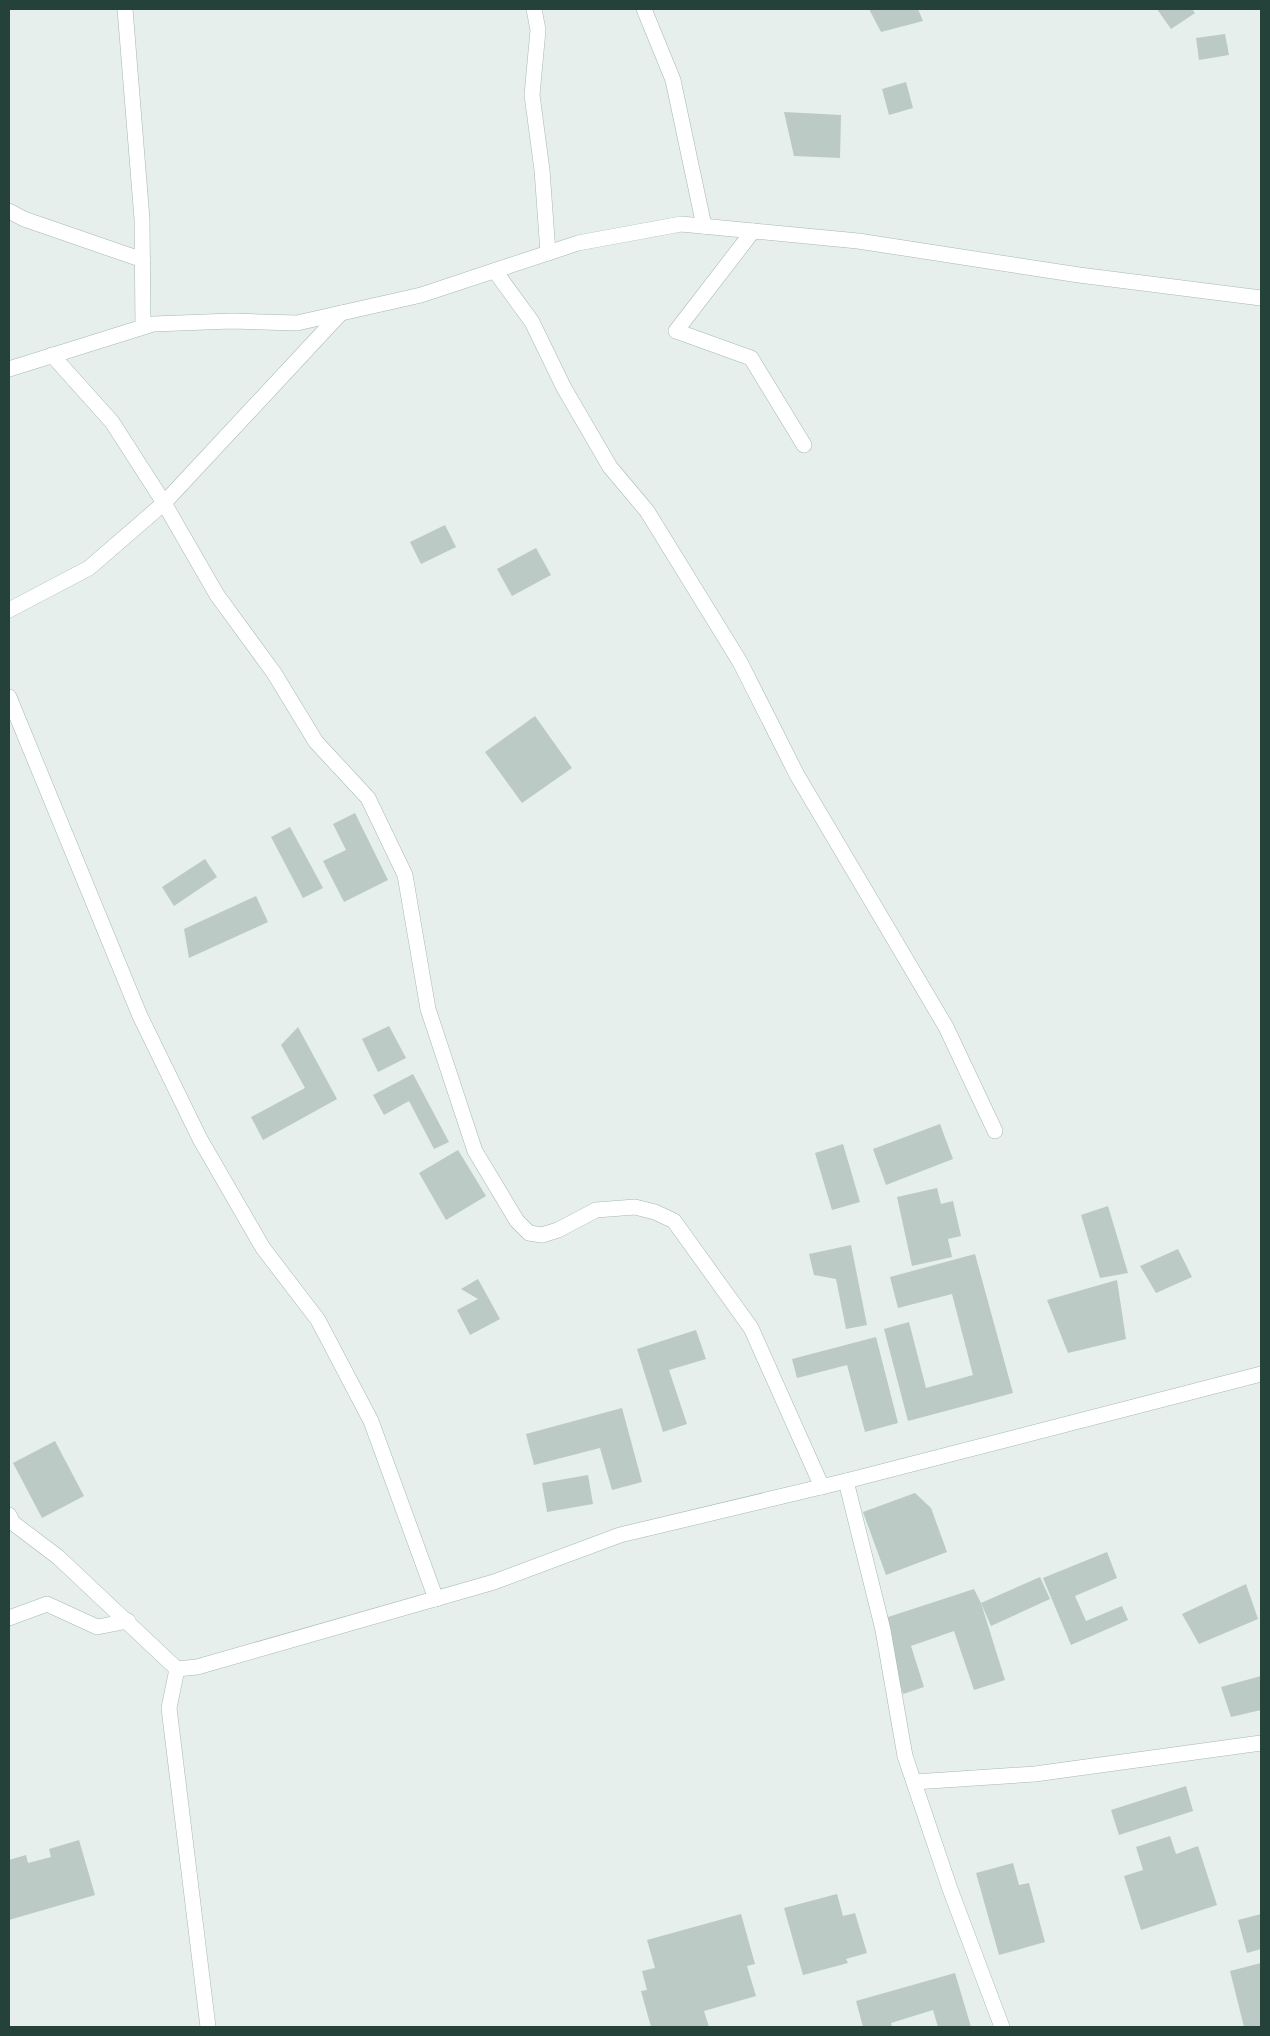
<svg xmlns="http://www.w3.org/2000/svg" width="1270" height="2036" font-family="Quicksand,sans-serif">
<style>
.building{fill:#bbcac4}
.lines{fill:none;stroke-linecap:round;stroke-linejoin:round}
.minor-casing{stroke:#a8b8b2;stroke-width:16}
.minor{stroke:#fff;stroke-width:15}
</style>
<rect width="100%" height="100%" fill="#e6efeb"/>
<g class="building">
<path d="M869,9H918L923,21L881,32Z"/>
<path d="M1157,9H1192L1195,13L1171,29Z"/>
<path d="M1225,34L1229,55L1199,60L1196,38Z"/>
<path d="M906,82L913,108L889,115L882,89Z"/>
<path d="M784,112L841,115L840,158L794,156Z"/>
<path d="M445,525L456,547L421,564L410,542Z"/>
<path d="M536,548L551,575L512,596L497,569Z"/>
<path d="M535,716L572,768L522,803L485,752Z"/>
<path d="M355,813L388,880L344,902L323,861L346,850L333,824Z"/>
<path d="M290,827L323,888L303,898L271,837Z"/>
<path d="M205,859L217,877L174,906L162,887Z"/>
<path d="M256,896L268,922L189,958L184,929Z"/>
<path d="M389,1026L406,1058L378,1072L362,1039Z"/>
<path d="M298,1027L337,1099L263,1140L251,1117L305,1088L281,1045Z"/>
<path d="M413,1074L449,1142L434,1149L409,1101L384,1115L373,1095Z"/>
<path d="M940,1124L953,1159L886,1185L873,1149Z"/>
<path d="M843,1144L860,1202L832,1210L815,1153Z"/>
<path d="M458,1150L486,1196L446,1220L419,1173Z"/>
<path d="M937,1188L941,1204L953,1201L961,1236L948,1239L952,1257L912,1266L897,1197Z"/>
<path d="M1108,1206L1128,1273L1100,1278L1081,1215Z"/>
<path d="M851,1245L867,1325L846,1329L836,1279L814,1275L809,1254Z"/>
<path d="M1178,1249L1192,1277L1156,1293L1140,1266Z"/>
<path d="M975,1254L1013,1393L908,1421L884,1329L909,1322L926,1388L973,1375L952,1294L898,1308L890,1277Z"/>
<path d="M478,1279L500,1319L470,1335L457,1310L478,1299L461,1289Z"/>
<path d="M1117,1280L1126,1339L1068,1353L1047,1300Z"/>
<path d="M696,1330L706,1359L669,1370L687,1424L663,1432L637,1349Z"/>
<path d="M876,1337L898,1423L865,1432L847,1365L797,1378L792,1359Z"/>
<path d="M622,1408L642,1482L612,1490L600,1448L534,1465L526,1434Z"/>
<path d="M55,1441L84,1496L42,1518L13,1463Z"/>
<path d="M588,1475L593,1504L547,1512L542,1483Z"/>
<path d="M915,1493L931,1508L947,1552L886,1575L863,1512Z"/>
<path d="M1107,1552L1117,1578L1075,1596L1086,1621L1122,1606L1128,1620L1071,1645L1043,1578Z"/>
<path d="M1040,1577L1050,1599L991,1626L981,1603Z"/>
<path d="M1246,1584L1258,1619L1199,1644L1182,1614Z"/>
<path d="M974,1589L981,1603L1005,1680L974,1690L954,1631L911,1646L924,1687L903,1694L879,1620Z"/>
<path d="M1261,1676V1710L1231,1717L1221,1687Z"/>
<path d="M1186,1786L1193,1811L1119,1835L1111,1810Z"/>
<path d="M1170,1836L1176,1854L1198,1846L1217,1905L1141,1930L1124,1876L1143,1870L1136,1847Z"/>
<path d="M79,1840L95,1895L9,1920V1860L26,1855L28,1863L51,1857L49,1849Z"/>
<path d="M1013,1863L1019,1885L1029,1883L1045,1942L999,1955L976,1873Z"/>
<path d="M837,1894L843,1916L855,1913L867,1953L846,1959L848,1963L803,1975L784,1908Z"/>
<path d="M741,1914L755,1964L747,1966L756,1996L704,2011L709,2027H651L641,1991L647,1990L642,1971L655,1968L647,1940Z"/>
<path d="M1261,1914V1949L1247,1953L1238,1920Z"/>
<path d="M1261,1963V2027H1244L1230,1971Z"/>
<path d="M955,1973L971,2027H938L933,2010L891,2023L892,2027H863L856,2001Z"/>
</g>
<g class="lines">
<defs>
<g id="minor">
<path d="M125,9L142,219L143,327"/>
<path d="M534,9L538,30L532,95L542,170L548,253"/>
<path d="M644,9L673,80L704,226"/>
<path d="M9,211L24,219L143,260"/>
<path d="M753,231L676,331L751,358L804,445"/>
<path d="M495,271L532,322L564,388L610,467L647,511L740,662L797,775L946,1027L995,1131"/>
<path d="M52,355L112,422L164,503L217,595L274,673L316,742L368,798L405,875L428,1009L475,1151L517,1221L529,1233L542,1235L558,1230L596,1210L635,1207L655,1212L674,1221L751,1328L822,1487"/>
<path d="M9,369L153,324L232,321L297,323L421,295L578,243L681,224L858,241L1079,275L1261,298"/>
<path d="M9,610L89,568L164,503L341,313"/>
<path d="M9,697L140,1016L200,1139L263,1248L318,1320L371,1421L436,1599"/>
<path d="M846,1481L883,1630L905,1756L950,1889L1002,2027"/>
<path d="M9,1515L13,1523L58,1557L177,1669"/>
<path d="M9,1618L47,1604L97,1627L128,1621"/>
<path d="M914,1782L1035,1774L1261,1743"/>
<path d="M208,2027L169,1708L177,1669L197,1667L494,1582L620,1535L846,1481L1261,1374"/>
</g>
</defs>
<use href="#minor" class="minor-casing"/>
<use href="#minor" class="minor"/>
</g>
<rect width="1270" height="2036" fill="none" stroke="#24423a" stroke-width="20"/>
</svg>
